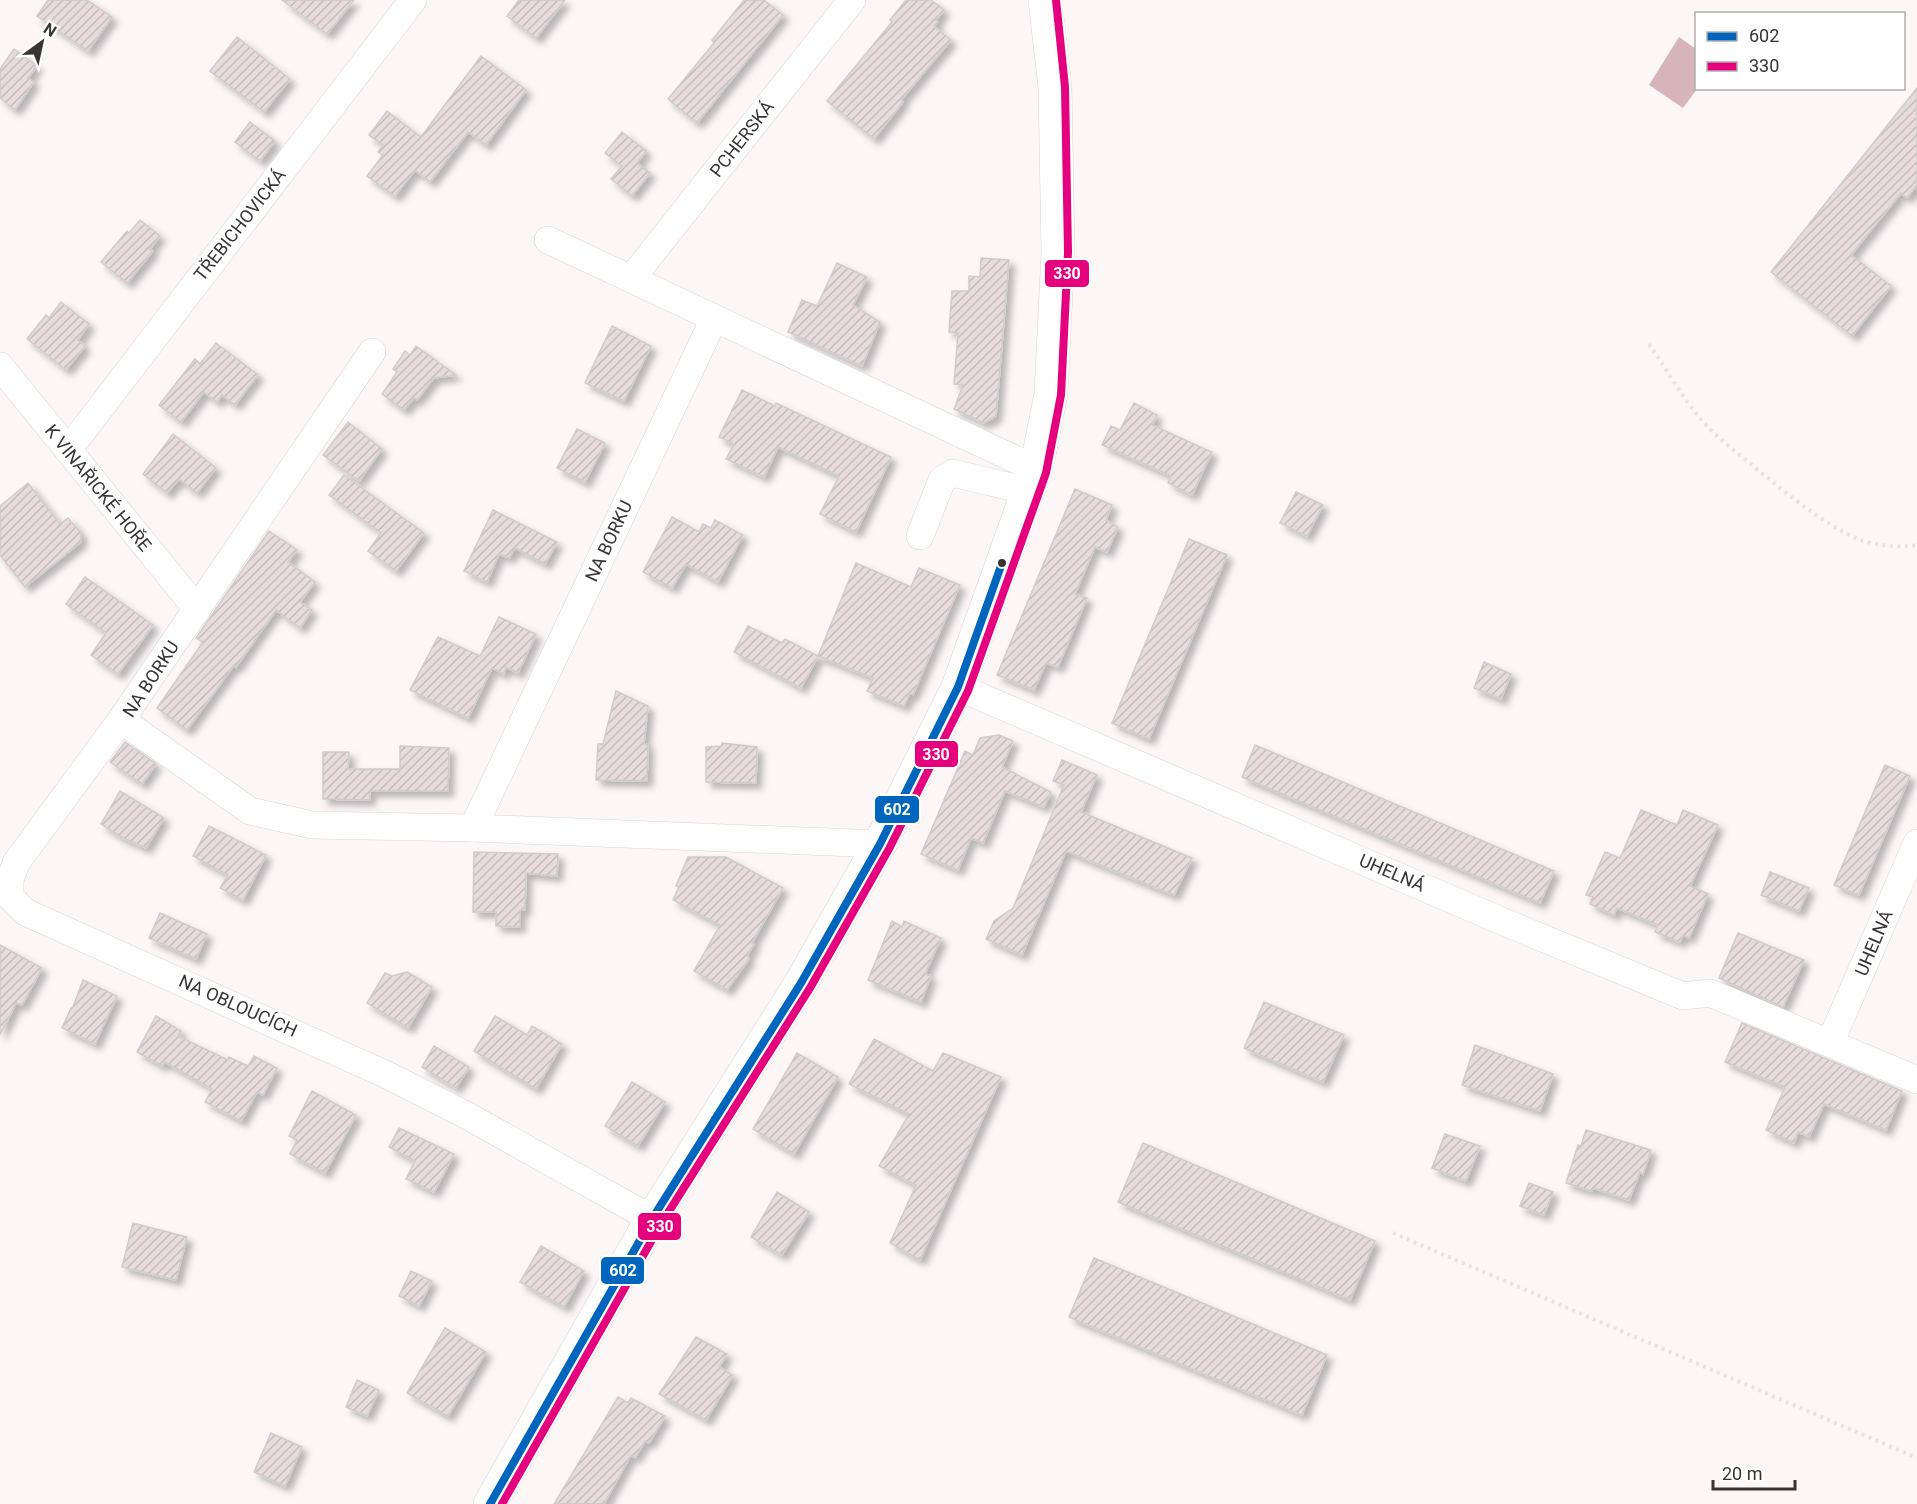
<svg xmlns="http://www.w3.org/2000/svg" width="1917" height="1504" font-family="Roboto,sans-serif">
<style>
.water{fill:#d7b4b9}
.building{fill:url(#building-hatch);stroke:#d0cccc;stroke-width:1.5;filter:url(#shadow)}
.lines{fill:none;stroke-linecap:round;stroke-linejoin:round}
.minor-casing{stroke:#d9d4d5;stroke-width:28}
.secondary-casing{stroke:#d9d4d5;stroke-width:34}
.path{stroke:#e4e2e3;stroke-width:4;stroke-dasharray:3 4.5;stroke-linecap:butt}
.minor{stroke:#fffefe;stroke-width:27}
.secondary{stroke:#fffefe;stroke-width:33}
.bus-1-casing{stroke:#fff;stroke-width:12}
.bus-2-casing{stroke:#fff;stroke-width:12}
.bus-1{stroke:#0065bd;stroke-width:8}
.bus-2{stroke:#e5007d;stroke-width:8}
.bus-dot{fill:#383434;stroke:#fff;stroke-width:2}
.labels{text-anchor:middle;stroke-width:5;stroke-linejoin:round;paint-order:stroke}
.street-label{font-size:18px;fill:#383434;stroke:#fff}
.line-badge{stroke:#fff;stroke-width:2}
.badge-label{font-size:16px;text-anchor:middle;font-weight:bold;fill:#fff}
</style>
<defs>
<pattern id="building-hatch" width="6" height="6" patternUnits="userSpaceOnUse" patternTransform="scale(1.5)"><rect width="6" height="6" fill="#e7dbdd"/><path d="M-1 1l2-2M0 6l6-6M5 7l2-2" fill="none" stroke="#c7bdbe"/></pattern>
<filter id="shadow"><feDropShadow dx="5.5" dy="5.5" stdDeviation="3" flood-color="#0004"/></filter>
</defs>
<rect width="100%" height="100%" fill="#fcf6f7"/>
<path class="water" d="M1679,37L1696,49L1697,89L1683,108L1649,85Z"/>
<g class="building">
<path d="M48,0H87L112,17L88,51L37,16Z"/>
<path d="M282,0H354L327,34Z"/>
<path d="M519,0H565L536,38L507,16Z"/>
<path d="M744,0H764L783,15L697,123L668,99L714,43L712,40Z"/>
<path d="M906,0H931L944,10L936,20L938,22L934,26L951,40L901,100L903,102L874,139L827,101L892,22L890,20Z"/>
<path d="M237,37L290,79L264,112L210,71Z"/>
<path d="M14,49L37,66L28,78L34,82L15,110L0,98V69Z"/>
<path d="M481,56L526,90L486,145L468,132L430,182L415,170L395,196L367,176L383,155L378,152L383,145L369,135L387,111L421,137Z"/>
<path d="M1917,88V185L1907,198L1901,193L1851,255L1891,286L1852,336L1771,272Z"/>
<path d="M250,122L275,141L260,161L235,142Z"/>
<path d="M622,132L646,151L637,163L650,173L632,196L611,179L622,166L605,153Z"/>
<path d="M140,220L160,236L150,249L153,251L127,283L101,262L127,231L129,233Z"/>
<path d="M981,258L1009,260L996,416L984,423L954,409L963,385L954,384L958,333L949,332L952,291H969V276L980,277Z"/>
<path d="M837,263L867,277L853,305L880,322L862,366L788,332L802,300L817,306Z"/>
<path d="M61,302L89,324L78,340L85,346L66,370L27,339L46,315L49,318Z"/>
<path d="M612,326L651,346L624,401L585,383Z"/>
<path d="M216,343L258,375L235,405L222,395L217,402L204,392L181,422L159,405L195,359L200,364Z"/>
<path d="M416,346L456,375L434,378L417,400L414,398L404,410L382,394L397,372L393,369L405,351L410,355Z"/>
<path d="M742,390L775,406L776,403L891,457L856,532L820,514L839,476L778,447L764,477L726,459L734,444L719,437Z"/>
<path d="M1134,403L1157,415L1152,425L1212,452L1192,495L1168,483L1171,476L1102,445L1111,426L1120,430Z"/>
<path d="M348,422L382,449L359,481L323,455Z"/>
<path d="M577,429L605,443L585,482L557,468Z"/>
<path d="M173,434L216,468L197,493L179,479L167,493L143,474Z"/>
<path d="M344,475L424,533L396,571L368,551L381,533L329,495Z"/>
<path d="M28,483L60,524L68,518L81,533V542L25,587L0,555V506Z"/>
<path d="M1075,489L1112,505L1106,520L1118,527L1107,552L1095,547L1075,594L1087,598L1058,667L1046,663L1034,690L997,675Z"/>
<path d="M1296,492L1323,505L1307,536L1280,523Z"/>
<path d="M493,510L557,542L545,564L515,548L509,558L499,554L487,582L464,571Z"/>
<path d="M672,517L699,532L703,524L711,528L715,520L743,535L718,582L686,564L672,588L643,572Z"/>
<path d="M269,531L297,550L288,562L315,582L300,602L312,610L300,628L276,610L236,667L234,665L187,730L157,708L203,642L196,638Z"/>
<path d="M1189,539L1227,555L1149,739L1112,723Z"/>
<path d="M856,563L911,587L919,568L960,585L913,695L910,693L904,706L867,691L873,678L818,656Z"/>
<path d="M85,577L153,625L118,674L91,655L106,633L66,604Z"/>
<path d="M499,617L536,634L518,673L506,667L504,674L492,668L468,718L410,690L438,637L480,656Z"/>
<path d="M748,626L782,643L785,639L818,656L801,688L734,652Z"/>
<path d="M1484,662L1511,674L1501,699L1474,688Z"/>
<path d="M616,691L648,706L644,744H648L647,781L596,780L598,744H603Z"/>
<path d="M999,735L1013,741L1002,767L1051,792L1044,807L1005,791L983,843L971,838L958,870L921,854L965,751L973,755L980,738Z"/>
<path d="M125,742L156,764L142,784L110,762Z"/>
<path d="M722,743L757,747L756,783L706,782V747L721,746Z"/>
<path d="M1255,745L1554,871L1540,903L1242,777Z"/>
<path d="M400,746L449,748L448,791H370V800L323,799V752H349L348,769H400Z"/>
<path d="M1062,760L1097,775L1081,812L1192,858L1174,895L1066,851L1022,955L986,939L994,921L1013,908L1064,785L1053,781Z"/>
<path d="M1885,765L1910,776L1859,895L1834,885Z"/>
<path d="M120,791L164,818L146,848L121,837L101,824Z"/>
<path d="M1641,810L1677,825L1683,810L1718,825L1690,886L1708,894L1689,938L1683,935L1680,942L1655,932L1658,925L1617,908L1614,915L1590,904L1593,897L1586,895L1605,852L1620,858Z"/>
<path d="M209,826L266,855L243,900L220,888L228,875L193,856Z"/>
<path d="M474,852L558,854L557,876L526,873L525,910H520V927L496,926V912H473Z"/>
<path d="M688,857H726L783,888L752,943L754,944L747,956L749,959L727,990L694,971L720,925L673,900L679,887L676,886Z"/>
<path d="M1770,872L1809,888L1799,911L1761,895Z"/>
<path d="M160,913L207,934L196,959L149,938Z"/>
<path d="M892,921L902,927L904,921L941,938L925,974L931,976L921,1002L868,980Z"/>
<path d="M1738,933L1804,960L1783,1007L1719,978Z"/>
<path d="M0,945L42,968L22,1005L16,1003L0,1035Z"/>
<path d="M407,972L432,987L408,1028L367,1003L385,973L392,976Z"/>
<path d="M83,980L117,996L95,1044L62,1028L71,1008L73,1007Z"/>
<path d="M1264,1002L1344,1035L1323,1082L1244,1048Z"/>
<path d="M156,1016L181,1031L178,1036L228,1060L229,1057L248,1066L254,1056L277,1068L263,1095L257,1092L241,1121L205,1102L212,1089L165,1062L162,1066L137,1052Z"/>
<path d="M495,1016L527,1035L532,1026L562,1044L536,1089L474,1051Z"/>
<path d="M1742,1023L1902,1091L1886,1130L1824,1104L1809,1137L1798,1132L1794,1143L1766,1130L1785,1087L1725,1062Z"/>
<path d="M874,1039L933,1071L943,1053L1001,1077L920,1260L890,1243L916,1185L879,1166L909,1114L849,1084Z"/>
<path d="M1475,1045L1553,1074L1540,1111L1462,1085Z"/>
<path d="M434,1046L469,1067L456,1088L422,1067Z"/>
<path d="M797,1053L838,1077L794,1154L753,1129Z"/>
<path d="M632,1082L665,1102L638,1146L605,1126Z"/>
<path d="M312,1091L356,1115L325,1173L290,1154L297,1140L289,1136Z"/>
<path d="M399,1128L454,1154L434,1192L406,1179L415,1161L389,1147Z"/>
<path d="M1586,1130L1651,1150L1643,1174L1640,1172L1629,1200L1593,1188L1592,1191L1566,1183L1578,1145L1581,1146Z"/>
<path d="M1445,1134L1480,1146L1466,1181L1432,1168Z"/>
<path d="M1143,1143L1375,1241L1350,1300L1118,1202Z"/>
<path d="M1529,1183L1553,1192L1544,1215L1520,1206Z"/>
<path d="M777,1192L809,1212L782,1255L751,1237Z"/>
<path d="M133,1223L187,1237L176,1280L122,1267Z"/>
<path d="M541,1246L584,1271L564,1307L520,1282Z"/>
<path d="M1094,1258L1327,1355L1302,1415L1069,1317Z"/>
<path d="M411,1271L432,1281L419,1306L399,1296Z"/>
<path d="M445,1328L486,1352L448,1416L407,1393Z"/>
<path d="M696,1337L727,1354L719,1367L733,1375L706,1420L659,1394Z"/>
<path d="M357,1380L379,1390L367,1416L346,1407Z"/>
<path d="M618,1397L628,1403L631,1398L665,1416L649,1443L645,1441L635,1458L631,1455L604,1504H554Z"/>
<path d="M271,1433L302,1447L285,1486L254,1472Z"/>
</g>
<g class="lines">
<defs>
<g id="minor">
<path d="M548,240L1036,469"/>
<path d="M631,279L852,0"/>
<path d="M372,352L121,720L16,863L10,880V897L25,912L387,1075L466,1115L652,1219"/>
<path d="M0,366L197,609"/>
<path d="M68,450L413,0"/>
<path d="M920,536L942,480L953,473L1028,491"/>
<path d="M958,687L1511,925L1683,996L1710,993L1917,1080"/>
<path d="M121,720L250,811L312,825L473,828L880,844"/>
<path d="M473,828L714,319"/>
<path d="M1830,1043L1917,843"/>
</g>
<path id="secondary" d="M490,1504L652,1219L801,983L880,844L958,687L1036,469L1051,394L1058,252L1055,87L1045,0"/>
</defs>
<use href="#minor" class="minor-casing"/>
<use href="#secondary" class="secondary-casing"/>
<g class="path">
<path d="M1649,344C1667,370 1683,399 1704,423C1717,437 1731,448 1746,460C1776,485 1822,524 1858,539C1877,546 1897,548 1917,545"/>
<path d="M1393,1233L1917,1458"/>
</g>
<use href="#minor" class="minor"/>
<use href="#secondary" class="secondary"/>
<defs>
<path id="bus-1" d="M490,1504L652,1219L801,983L880,844L958,687L1002,563"/>
<path id="bus-2" d="M502,1504L661,1224L810,988L889,849L968,691L1046,473L1061,395L1068,252L1065,87L1056,0"/>
</defs>
<use href="#bus-1" class="bus-1-casing"/>
<use href="#bus-2" class="bus-2-casing"/>
<use href="#bus-1" class="bus-1"/>
<use href="#bus-2" class="bus-2"/>
</g>
<circle class="bus-dot" cx="1002" cy="563" r="5"/>
<g class="labels">
<g class="street-label">
<text transform="translate(742 139) rotate(-52)" y="6">PCHERSKÁ</text>
<text transform="translate(240 225) rotate(-52)" y="6">TŘEBICHOVICKÁ</text>
<text transform="translate(98 488) rotate(51)" y="6">K VINAŘICKÉ HOŘE</text>
<text transform="translate(609 541) rotate(-65)" y="6">NA BORKU</text>
<text transform="translate(151 679) rotate(-57)" y="6">NA BORKU</text>
<text transform="translate(1392 873) rotate(23)" y="6">UHELNÁ</text>
<text transform="translate(1874 943) rotate(-67)" y="6">UHELNÁ</text>
<text transform="translate(238 1006) rotate(24)" y="6">NA OBLOUCÍCH</text>
</g>
</g>
<g class="line-badge">
<rect x="1044" y="259" width="46" height="29" rx="6" fill="#e5007d"/>
<rect x="914" y="740" width="45" height="28" rx="6" fill="#e5007d"/>
<rect x="874" y="795" width="46" height="29" rx="6" fill="#0065bd"/>
<rect x="637" y="1212" width="45" height="29" rx="6" fill="#e5007d"/>
<rect x="600" y="1256" width="45" height="29" rx="6" fill="#0065bd"/>
</g>
<g class="badge-label">
<text x="1067" y="279">330</text>
<text x="936" y="760">330</text>
<text x="897" y="815">602</text>
<text x="660" y="1232">330</text>
<text x="623" y="1276">602</text>
</g>
<rect x="1695" y="12" width="210" height="78" fill="#ffffff" stroke="#afaeae" stroke-width="1.5"/>
<rect x="1707" y="32" width="30" height="9" fill="#0065bd" stroke="#afaeae" stroke-width="1.5"/>
<text x="1749" y="42" font-size="18" fill="#383434">602</text>
<rect x="1707" y="62" width="30" height="9" fill="#e5007d" stroke="#afaeae" stroke-width="1.5"/>
<text x="1749" y="72" font-size="18" fill="#383434">330</text>
<g transform="translate(42 42) rotate(33)" stroke="#ffffff" stroke-width="4.5" paint-order="stroke">
<path d="M0-4.5L10 22L0 15L-10 22Z" fill="#383434"/>
<text y="-9" font-size="16" font-weight="bold" text-anchor="middle" fill="#383434">N</text>
</g>
<path d="M1713 1480v9h82v-9" fill="none" stroke="#383434" stroke-width="3"/>
<text x="1722" y="1480" font-size="18" fill="#383434" stroke="#ffffff" stroke-width="4.5" paint-order="stroke">20 m</text>
</svg>
